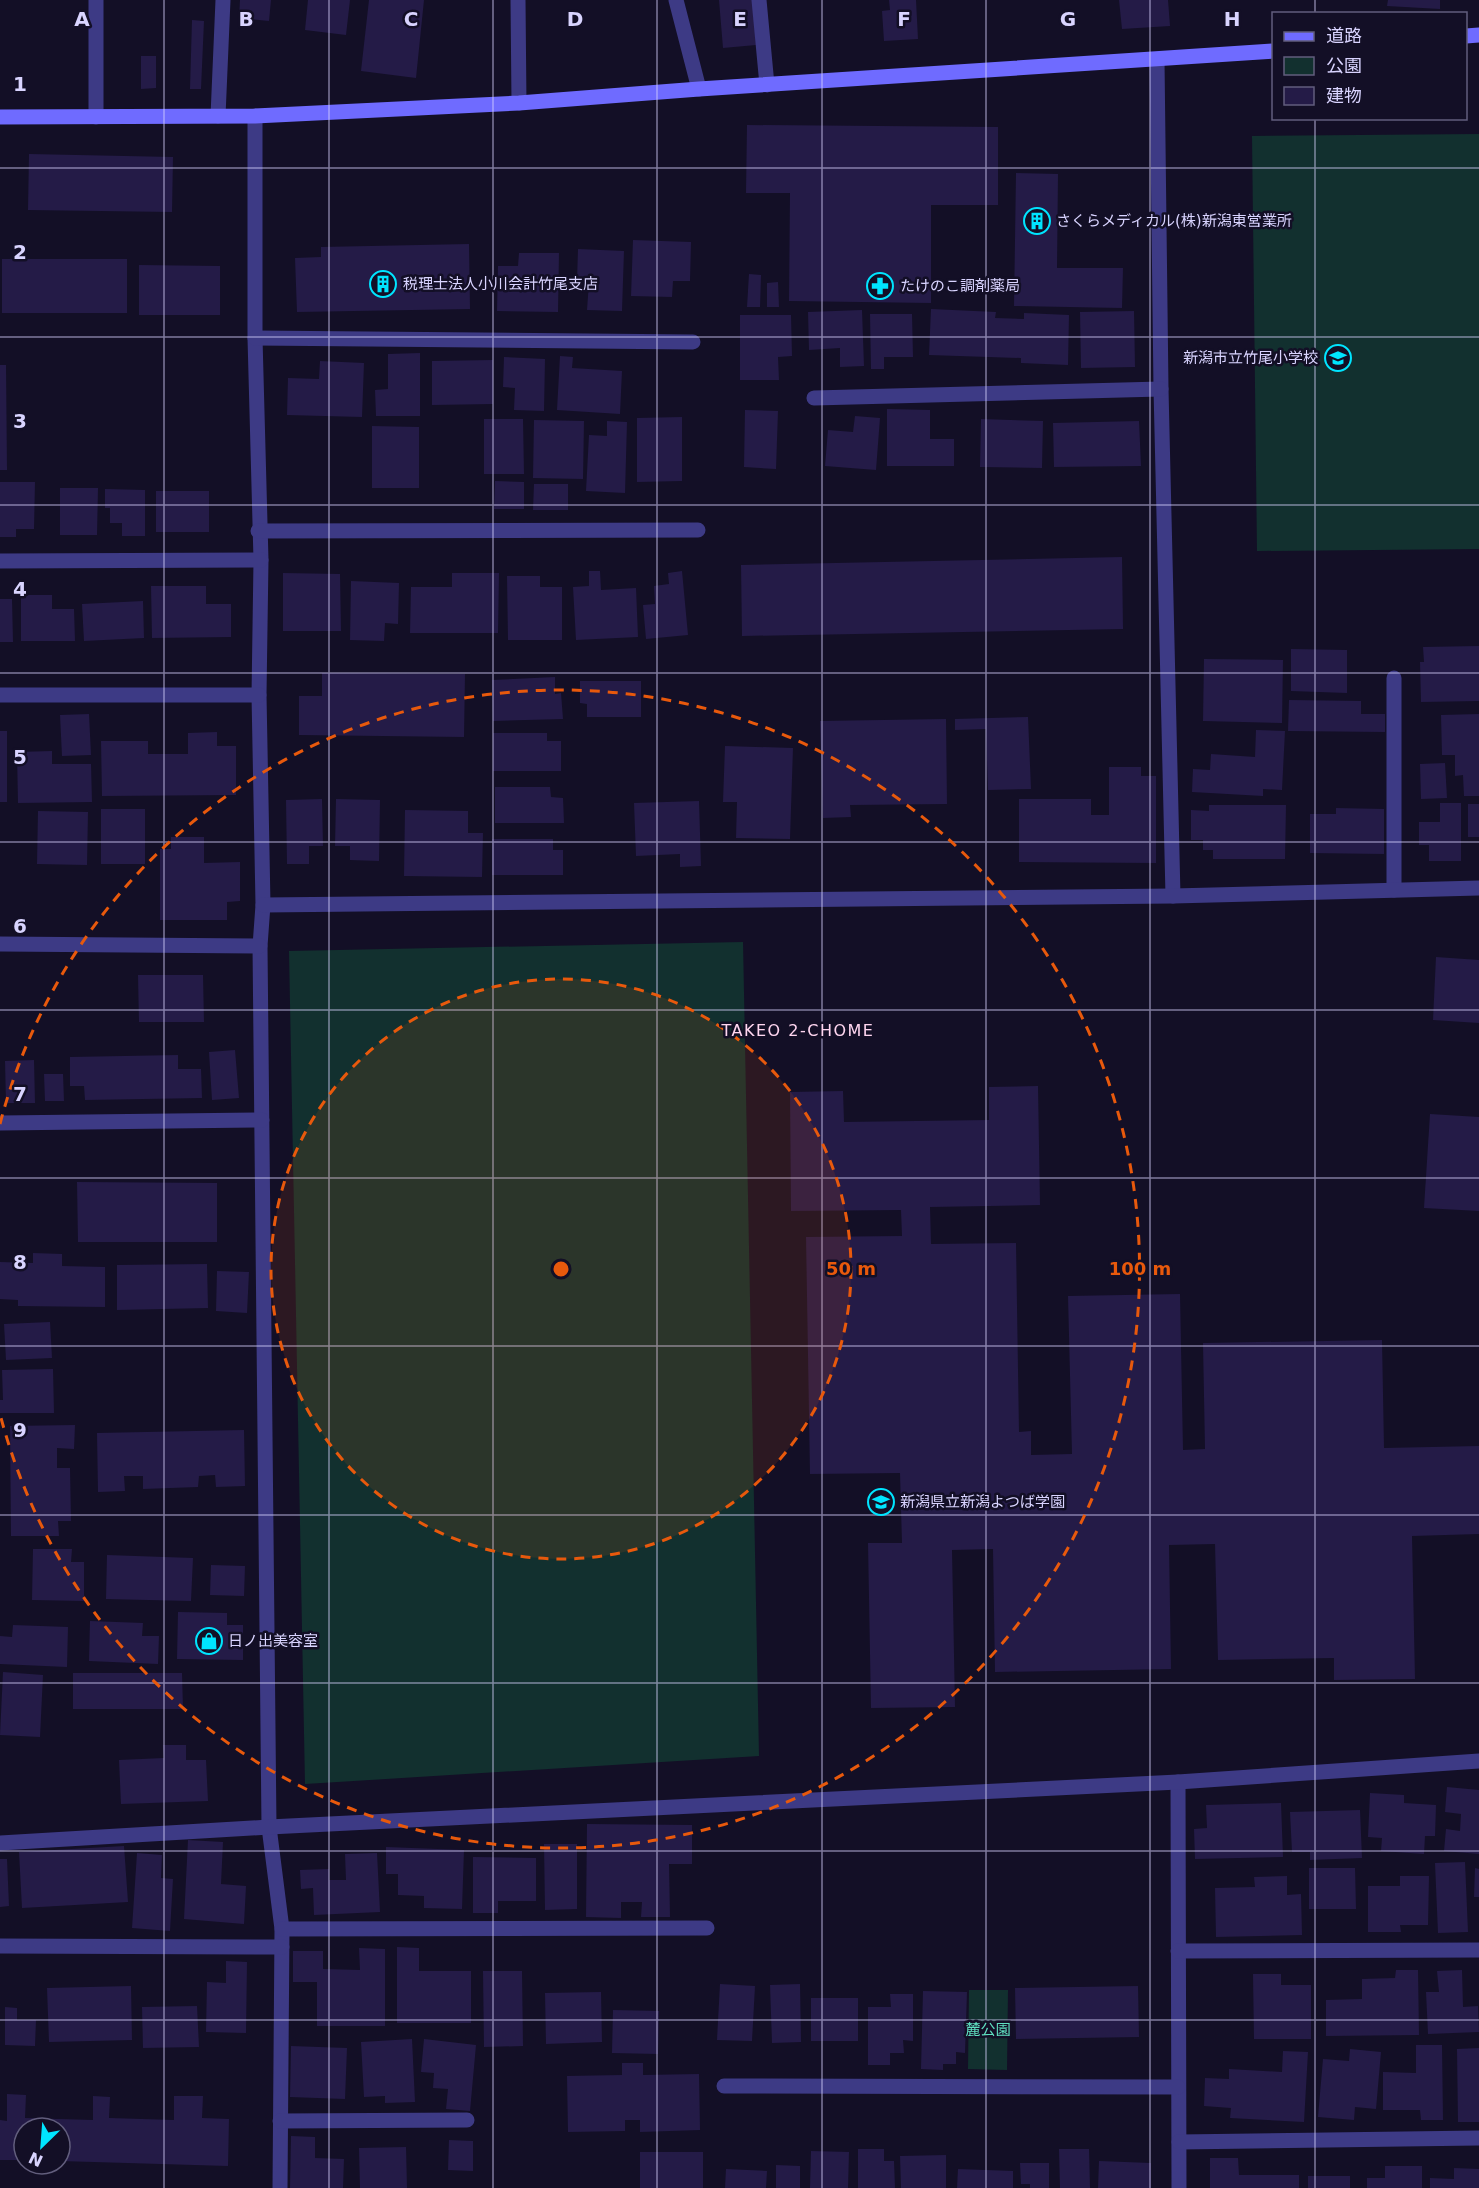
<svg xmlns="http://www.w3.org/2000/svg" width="1479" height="2188" font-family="'DejaVu Sans','Noto Sans JP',sans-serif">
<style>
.green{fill:#12302f}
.building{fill:#241b47}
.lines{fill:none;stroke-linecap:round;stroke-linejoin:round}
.lane{stroke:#3d3a85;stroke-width:15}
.street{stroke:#3d3a85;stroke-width:15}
.secondary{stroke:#6f6bff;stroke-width:15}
.grid{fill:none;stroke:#d9d4ff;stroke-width:1.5;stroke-opacity:0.55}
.ring{fill:none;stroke:#e8590c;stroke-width:3;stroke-dasharray:10 8}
.labels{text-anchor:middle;stroke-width:5;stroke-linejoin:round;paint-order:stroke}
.poi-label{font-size:15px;fill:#d9d4ff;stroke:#130f26;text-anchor:start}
.park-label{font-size:15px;fill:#5fe0c0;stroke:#130f26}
.neighbourhood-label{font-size:16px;letter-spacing:1.5px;fill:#ffd6f0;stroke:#130f26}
.grid-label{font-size:20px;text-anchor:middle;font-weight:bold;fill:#d9d4ff;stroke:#130f26;stroke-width:5;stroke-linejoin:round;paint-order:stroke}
.centre{fill:#e8590c;stroke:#130f26;stroke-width:3}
.ring-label{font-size:18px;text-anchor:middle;font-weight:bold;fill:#e8590c;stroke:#130f26;stroke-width:5;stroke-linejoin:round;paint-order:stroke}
</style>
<rect width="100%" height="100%" fill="#130f26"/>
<g class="green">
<path d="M1479,134V549L1257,551L1252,136Z"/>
<path d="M743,942L759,1756L305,1784L289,951Z"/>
<path d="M969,1990H1008L1007,2070L968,2069Z"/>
</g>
<g class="building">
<path d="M240,0H271L269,21L239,18Z"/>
<path d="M308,0H350L346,35L305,30Z"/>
<path d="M369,0H424L416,78L361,71Z"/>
<path d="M719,0H753L756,45L723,48Z"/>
<path d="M889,0H916L918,39L884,41L882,11L890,10Z"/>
<path d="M1119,0H1168L1170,26L1122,29Z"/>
<path d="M1388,0H1440V9L1387,6Z"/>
<path d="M192,20L204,21L201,89H190Z"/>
<path d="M141,56H156V88L141,89Z"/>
<path d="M747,125L998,127V205H931V303L789,301L790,193H746Z"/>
<path d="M29,154L173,157L172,212L28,210Z"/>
<path d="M1016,173L1058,174L1057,268H1123L1122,308L1014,306Z"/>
<path d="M633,240L691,242L690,281H673L672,297L631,296Z"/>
<path d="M469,244L470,309L297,312L295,258L321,257V247Z"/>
<path d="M578,249L624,251L622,311L587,310L589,282L577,281Z"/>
<path d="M519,253H559L558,312L497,311L498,266H518Z"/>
<rect x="2" y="259" width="125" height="54"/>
<path d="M139,265L220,266V315H139Z"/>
<path d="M749,274L761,275L760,307H747Z"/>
<path d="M778,282L779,307H767V283Z"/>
<path d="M931,309L996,312L995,318L1024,319V313L1069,315L1068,365L1021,363V358L929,355Z"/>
<path d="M862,310L864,366L840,367V348L809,350L808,312Z"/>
<path d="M1134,311L1135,367L1081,368L1080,312Z"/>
<path d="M870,314H912L913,357H884V369H871Z"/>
<path d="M740,315H791L792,356L778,357L779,380H740Z"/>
<path d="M420,353V416H376L375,390L388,389V354Z"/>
<path d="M560,356L573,357L572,368L622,371L620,414L557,410Z"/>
<path d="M504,357L545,359L544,411L514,410L515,388L503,387Z"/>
<path d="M493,360V404L432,405V361Z"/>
<path d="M320,361L364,363L362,417L287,415L288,378L319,379Z"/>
<path d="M0,365H6L7,470H0Z"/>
<path d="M887,409L930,410V439H954V466H887Z"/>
<path d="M745,410L778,411L776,469L744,467Z"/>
<path d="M855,416L880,418L876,470L825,466L828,430L853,432Z"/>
<path d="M682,417V481L637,482V418Z"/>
<path d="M484,419H523L524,474H484Z"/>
<path d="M981,419L1043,421L1042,468L980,467Z"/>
<path d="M534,420L584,421L583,479L533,478Z"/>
<path d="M607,421L627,422L625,493L586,491L589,435L607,436Z"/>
<path d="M1139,421L1141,466L1054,467L1053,423Z"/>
<path d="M372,426L419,427V488H372Z"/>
<path d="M495,481L524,482V509H494Z"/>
<path d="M0,482H35L34,529H16V537H0Z"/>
<path d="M534,484H568V510H533Z"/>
<path d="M60,488H98L97,535H60Z"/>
<path d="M105,489L145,490V536H122V523H110V508H105Z"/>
<rect x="156" y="491" width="53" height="41"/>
<path d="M1122,557L1123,629L742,636L741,565Z"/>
<path d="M589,571H600L601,590L636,588L638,637L576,640L573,587L589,586Z"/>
<path d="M682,571L688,635L646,639L643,605L655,604L654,586L669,584L668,573Z"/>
<path d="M283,573L340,574L341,631H283Z"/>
<path d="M452,573H499L498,633H410L411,587H452Z"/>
<path d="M507,576H540V587H562V640H508Z"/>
<path d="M351,581L399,583L398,624L385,623L384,641L350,640Z"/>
<path d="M151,586H206V604H231V637L152,638Z"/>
<path d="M21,595H52V609H74L75,641H21Z"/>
<path d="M0,599H12L13,642H0Z"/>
<path d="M143,601L144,638L84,641L82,604Z"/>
<path d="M1479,646V701L1421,702L1420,662H1424L1423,647Z"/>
<path d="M1291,649L1347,650V693L1291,691Z"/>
<path d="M1204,659L1283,660L1282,723L1203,721Z"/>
<path d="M322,673L465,674L464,737L299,735V696H322Z"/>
<path d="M555,677V694L561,693L563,719L493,721L492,680Z"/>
<path d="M580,681H641V717H587V704L580,703Z"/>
<path d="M1289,700L1361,701V714H1385V732L1288,731Z"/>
<path d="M89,714L91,755L62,756L60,715Z"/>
<path d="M1479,714V796H1464L1463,775L1455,776V755H1442L1441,715Z"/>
<path d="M1028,717L1031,789L988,790L986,729L955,730V719Z"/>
<path d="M946,719L947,804L850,805L851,817L823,818L820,721Z"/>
<path d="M1256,730L1285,731L1282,790L1263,789V796L1192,792L1193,769L1210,770L1211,754L1255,757Z"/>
<rect x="0" y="731" width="7" height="71"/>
<path d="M217,732V746H236V795L102,796L101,741H148V754H188V733Z"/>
<path d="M493,733H547V741H561V771H493Z"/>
<path d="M725,746L793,748L790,839L736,838L737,802H723Z"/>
<path d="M52,751V764H91L92,802L18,803L17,752Z"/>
<path d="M1445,763L1447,798L1421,799L1420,764Z"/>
<path d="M1109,767H1141V776H1156V863L1019,862V799H1091V815H1109Z"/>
<path d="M495,787H550L551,797L563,798L564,823H495Z"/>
<path d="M322,799L323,846H309V864H287L286,800Z"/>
<path d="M336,799L380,800L379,861L350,860V846H335Z"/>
<path d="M699,801L701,866L680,867V854L636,856L634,803Z"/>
<path d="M1440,803H1461V861H1429V845H1419V822H1440Z"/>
<rect x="1468" y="804" width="11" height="33"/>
<path d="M1209,805H1286L1285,859H1213V850H1203V840H1191V810L1209,811Z"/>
<path d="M1336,808L1384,809V854L1310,853V814H1336Z"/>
<rect x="101" y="809" width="44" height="55"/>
<path d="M405,810L468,811V833H483L482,877L404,876Z"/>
<path d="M38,811L88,812L87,865L37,864Z"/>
<path d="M171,837H204V863L240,862V901L227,902V920H160V849H171Z"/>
<path d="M492,839H553V850H563V875H492Z"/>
<path d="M1436,957L1479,960V1023L1433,1020Z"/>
<path d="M138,975H203L204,1022H139Z"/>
<path d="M235,1050L239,1098L212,1100L209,1052Z"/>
<path d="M178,1055V1069H201L202,1098L85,1100L84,1086H70V1057Z"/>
<path d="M34,1060L35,1103H6L5,1061Z"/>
<path d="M44,1074H63L64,1101H45Z"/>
<path d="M1038,1086L1040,1205L930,1207L931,1244L1016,1243L1019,1432L1031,1431V1455L1072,1454L1068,1296L1180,1294L1183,1450L1205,1449L1203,1343L1382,1340L1384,1448L1479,1446V1534L1412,1536L1415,1679L1334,1680V1658L1218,1660L1215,1544L1169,1545L1171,1669L995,1672L993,1549L952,1550L955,1707L871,1708L868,1543H902L900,1473L810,1474L806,1237L902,1236L901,1210L791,1211L790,1092L843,1091L844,1122L989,1120V1087Z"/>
<path d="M1430,1114L1479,1117V1211L1424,1208Z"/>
<path d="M77,1182L217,1183V1242H78Z"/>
<path d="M33,1253L62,1254V1266L105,1267V1307L18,1306V1300L0,1299V1262L33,1263Z"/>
<path d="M207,1264L208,1308L117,1310V1265Z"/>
<path d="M217,1271L249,1272L247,1313L216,1311Z"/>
<path d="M50,1322L52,1358L6,1360L4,1324Z"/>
<path d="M53,1369L54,1413H0V1400H3L2,1370Z"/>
<path d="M75,1425L74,1449L57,1448V1468H70L71,1521H58L59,1536H11L10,1426Z"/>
<path d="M244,1430L245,1486L216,1487L215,1475L199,1476L198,1487L143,1489V1476H124L125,1491L98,1492L97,1433Z"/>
<path d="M33,1549H72L71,1562H84V1601L32,1600Z"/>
<path d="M107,1555L193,1558L191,1601L106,1599Z"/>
<path d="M211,1565L245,1566L244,1596L210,1595Z"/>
<path d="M178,1612L227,1613V1625H243V1660L177,1659Z"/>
<path d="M90,1621L143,1623L142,1636H159L158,1664L89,1661Z"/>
<path d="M13,1625L68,1627L67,1667L0,1664V1636L12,1637Z"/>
<path d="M3,1672L43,1675L40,1737L0,1735Z"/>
<path d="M73,1673H182L183,1709H73Z"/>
<path d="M163,1745H186V1760H206L208,1801L121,1804L119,1760L164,1758Z"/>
<path d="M1447,1787L1479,1790V1854L1444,1851L1446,1829L1460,1831L1461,1814L1445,1812Z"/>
<path d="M1370,1793L1404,1795V1803L1436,1805L1435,1836H1425L1424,1854L1381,1851L1382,1838L1368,1837Z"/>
<path d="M1281,1803L1283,1857L1195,1859L1194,1829L1207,1828L1206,1805Z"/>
<path d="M1360,1810L1362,1858L1310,1860V1852H1292L1290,1812Z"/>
<path d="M587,1824L692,1825V1864H669L670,1917H641L642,1902H621V1918L586,1917Z"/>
<path d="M188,1840L223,1842L221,1884L246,1886L244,1924L184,1919Z"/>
<path d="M544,1844H577V1909L545,1910Z"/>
<path d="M124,1846L128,1902L22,1908L19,1852Z"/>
<path d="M386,1847L464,1850L462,1909L424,1908V1896L398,1895V1874H386Z"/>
<path d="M137,1853L162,1855L161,1878L173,1879L170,1931L132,1928Z"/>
<path d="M377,1853L380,1912L314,1915L313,1888L301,1889L300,1870L329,1869V1880H346L345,1854Z"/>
<path d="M473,1857L536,1858V1901H498V1913H473Z"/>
<path d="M0,1859H7L9,1906L0,1907Z"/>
<path d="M1465,1862L1468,1932L1438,1933L1435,1863Z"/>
<path d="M1309,1868H1355L1356,1909H1309Z"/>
<path d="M1475,1868L1479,1869V1897H1474Z"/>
<path d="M1287,1876V1895L1301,1894L1302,1935L1216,1937L1215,1888L1255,1887L1254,1877Z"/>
<path d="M1400,1876H1429L1428,1925H1400L1401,1932H1368V1886H1400Z"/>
<path d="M397,1947L419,1948V1971H471V2023H397Z"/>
<path d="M359,1948L385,1949V2026H317V1982H293V1951H323V1969L360,1970Z"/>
<path d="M226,1961L247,1962L246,2033L206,2032L207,1982L226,1983Z"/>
<path d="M1396,1970H1418L1419,2035L1326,2036V2000L1362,1999V1979L1395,1978Z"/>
<path d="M1462,1970L1463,2007L1478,2006L1479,2032L1428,2034L1426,1992H1439L1437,1971Z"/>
<path d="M483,1971H522L523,2046L484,2047Z"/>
<path d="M1253,1974H1281V1985H1311V2039H1254Z"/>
<path d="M720,1984L755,1986L752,2041L717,2040Z"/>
<path d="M800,1984L801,2042L772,2043L770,1985Z"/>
<path d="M131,1986L132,2040L49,2042L47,1988Z"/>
<path d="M1138,1986L1139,2037L1016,2039L1015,1988Z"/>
<path d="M923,1991L967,1992L965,2053L956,2052V2064H943V2070L921,2069Z"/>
<path d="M601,1992L602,2042L546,2044L545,1993Z"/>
<path d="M890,1994H913V2041L903,2040L904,2053H890V2065H868V2007H891Z"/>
<rect x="811" y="1998" width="47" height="43"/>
<path d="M197,2006L199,2047L143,2048L142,2007Z"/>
<path d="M5,2007L17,2008V2020H36L35,2046L5,2045Z"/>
<path d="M613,2010L659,2011L658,2054L612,2053Z"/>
<path d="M412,2039L415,2102L385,2103V2096L364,2097L361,2042Z"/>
<path d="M424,2039L476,2045L470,2111L446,2109L448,2089L433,2088L434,2073L421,2072Z"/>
<path d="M1416,2045H1442L1443,2120H1421L1420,2110H1383V2072L1416,2073Z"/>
<path d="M291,2046L347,2048L345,2099L290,2097Z"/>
<path d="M1479,2048V2122H1458L1457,2049Z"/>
<path d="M1350,2049L1381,2052L1376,2109L1355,2107L1354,2120L1318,2117L1323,2059L1349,2061Z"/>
<path d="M1283,2051L1308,2052L1304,2122L1230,2118L1231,2108L1204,2106L1205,2078L1229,2079V2069L1282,2072Z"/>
<path d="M622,2063H643V2075L699,2074L700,2130L640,2132V2120H625V2131L568,2132L567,2076L622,2075Z"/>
<path d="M7,2094L26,2095L25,2118L93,2120V2096L110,2097L109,2118L174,2120V2096H203L202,2118L229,2119L228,2166L60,2161V2128H24V2160H0V2120L7,2121Z"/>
<path d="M291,2136L315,2137V2158L344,2159L343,2188H290Z"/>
<path d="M449,2140L473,2141V2171L448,2170Z"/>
<path d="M406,2147L407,2188H360L359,2148Z"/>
<path d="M858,2149H884V2161H894L895,2188H858Z"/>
<path d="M1059,2149H1089L1090,2188H1060Z"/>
<path d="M811,2151L849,2152L848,2188H810Z"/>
<rect x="640" y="2152" width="63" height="36"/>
<path d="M946,2155V2188H901L900,2156Z"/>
<path d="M1210,2158H1238L1239,2175H1299V2188H1210Z"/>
<path d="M1099,2161L1151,2163V2188H1098Z"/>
<path d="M1020,2163H1049V2188H1030V2184H1021Z"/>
<path d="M776,2165L800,2166V2188H776Z"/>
<path d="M1385,2166H1422V2188H1367V2178H1385Z"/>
<path d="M1454,2168L1479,2169V2188H1430V2178L1454,2179Z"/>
<path d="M726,2169L767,2171L766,2188H725Z"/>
<path d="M958,2169L1013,2171V2188H957Z"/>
<rect x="1308" y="2176" width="42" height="12"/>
</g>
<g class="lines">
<g class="lane">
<path d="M96,0V117"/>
<path d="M518,0L519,103"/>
<path d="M759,0L767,85"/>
<path d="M218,116L223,0"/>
</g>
<g class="street">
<path d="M676,0L699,89"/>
<path d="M1157,60L1161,389L1173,896"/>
<path d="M255,116V338L261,560L259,695L263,905L260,946L269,1827L282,1929L280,2188"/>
<path d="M255,338L693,342"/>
<path d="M814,398L1161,389"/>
<path d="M258,531L698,530"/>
<path d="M0,561L261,560"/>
<path d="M1394,678V890"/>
<path d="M0,695H259"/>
<path d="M263,905L1173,896L1479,888"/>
<path d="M0,944L260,946"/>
<path d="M0,1123L262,1120"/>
<path d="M1178,1782L1179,2188"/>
<path d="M0,1843L269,1827L1178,1782L1479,1761"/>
<path d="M282,1929L707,1928"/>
<path d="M0,1946L282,1947"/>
<path d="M1178,1951L1479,1950"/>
<path d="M724,2086L1178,2087"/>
<path d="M280,2121L467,2120"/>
<path d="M1179,2142L1479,2138"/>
</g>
<g class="secondary">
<path d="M1466,36L1479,35"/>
<path d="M0,117L255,116L519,103L699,89L1274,51"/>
</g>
</g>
<path class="grid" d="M164,0V2188M329,0V2188M493,0V2188M657,0V2188M822,0V2188M986,0V2188M1150,0V2188M1315,0V14M1315,118V2188M0,168H1479M0,337H1479M0,505H1479M0,673H1479M0,842H1479M0,1010H1479M0,1178H1479M0,1346H1479M0,1515H1479M0,1683H1479M0,1851H1479M0,2020H1479"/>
<circle cx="561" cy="1269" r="290" fill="#e8590c" fill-opacity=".12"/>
<g class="ring">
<circle cx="561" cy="1269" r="290"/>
<path d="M0 1124A579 579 0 1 1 0 1414"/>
</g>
<defs>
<symbol id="building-ring" viewBox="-11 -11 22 22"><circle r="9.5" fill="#130f26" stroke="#00e5ff" stroke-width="1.5"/><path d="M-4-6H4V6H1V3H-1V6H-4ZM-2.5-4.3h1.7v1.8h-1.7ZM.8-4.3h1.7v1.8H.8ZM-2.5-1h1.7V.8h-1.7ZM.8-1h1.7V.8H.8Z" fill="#00e5ff"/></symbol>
<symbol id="pharmacy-ring" viewBox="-11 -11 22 22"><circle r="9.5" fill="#130f26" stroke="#00e5ff" stroke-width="1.5"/><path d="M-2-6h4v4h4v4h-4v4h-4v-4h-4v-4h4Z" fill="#00e5ff"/></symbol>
<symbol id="school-ring" viewBox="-11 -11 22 22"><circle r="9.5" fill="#130f26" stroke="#00e5ff" stroke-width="1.5"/><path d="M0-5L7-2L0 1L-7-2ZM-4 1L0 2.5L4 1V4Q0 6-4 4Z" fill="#00e5ff"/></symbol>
<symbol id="shop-ring" viewBox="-11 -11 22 22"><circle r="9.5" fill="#130f26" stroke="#00e5ff" stroke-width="1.5"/><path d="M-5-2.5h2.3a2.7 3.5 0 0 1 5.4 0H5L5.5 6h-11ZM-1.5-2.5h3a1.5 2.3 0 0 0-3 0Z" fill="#00e5ff"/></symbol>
</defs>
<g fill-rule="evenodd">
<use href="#building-ring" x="1022" y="206" width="30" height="30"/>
<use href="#building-ring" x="368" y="269" width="30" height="30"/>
<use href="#pharmacy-ring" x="865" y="271" width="30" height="30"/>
<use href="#school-ring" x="1323" y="343" width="30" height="30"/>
<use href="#school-ring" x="866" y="1487" width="30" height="30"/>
<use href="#shop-ring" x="194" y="1626" width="30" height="30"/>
</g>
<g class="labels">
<g class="poi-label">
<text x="1056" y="226">さくらメディカル(株)新潟東営業所</text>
<text x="403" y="289">税理士法人小川会計竹尾支店</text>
<text x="900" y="291">たけのこ調剤薬局</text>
<text x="1318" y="363" text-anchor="end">新潟市立竹尾小学校</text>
<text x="900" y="1507">新潟県立新潟よつば学園</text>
<text x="228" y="1646">日ノ出美容室</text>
</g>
<g class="park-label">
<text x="988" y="2035">麓公園</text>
</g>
<g class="neighbourhood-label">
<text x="798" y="1036">TAKEO 2-CHOME</text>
</g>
</g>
<g class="grid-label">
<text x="82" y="26">A</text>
<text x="246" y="26">B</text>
<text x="411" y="26">C</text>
<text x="575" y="26">D</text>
<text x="740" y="26">E</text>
<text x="904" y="26">F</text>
<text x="1068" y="26">G</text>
<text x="1232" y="26">H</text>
<text x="20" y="91">1</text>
<text x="20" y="259">2</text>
<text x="20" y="428">3</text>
<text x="20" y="596">4</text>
<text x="20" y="764">5</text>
<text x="20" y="933">6</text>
<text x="20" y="1101">7</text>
<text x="20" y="1269">8</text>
<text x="20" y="1437">9</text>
</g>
<circle cx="561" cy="1269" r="9" class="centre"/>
<g class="ring-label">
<text x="851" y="1275">50 m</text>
<text x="1140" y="1275">100 m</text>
</g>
<rect x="1272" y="12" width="195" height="108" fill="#130f26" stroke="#625e7d" stroke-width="1.5"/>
<rect x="1284" y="32" width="30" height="9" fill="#6f6bff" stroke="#625e7d" stroke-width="1.5"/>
<text x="1326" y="42" font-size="18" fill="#d9d4ff">道路</text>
<rect x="1284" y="57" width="30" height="18" fill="#12302f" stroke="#625e7d" stroke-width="1.5"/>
<text x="1326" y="72" font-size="18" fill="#d9d4ff">公園</text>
<rect x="1284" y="87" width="30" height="18" fill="#241b47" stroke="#625e7d" stroke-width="1.5"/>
<text x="1326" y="102" font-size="18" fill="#d9d4ff">建物</text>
<g transform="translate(42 2146) rotate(205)"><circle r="28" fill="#130f26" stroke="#625e7d" stroke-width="1.5"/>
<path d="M0-4.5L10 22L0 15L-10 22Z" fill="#00e5ff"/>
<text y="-9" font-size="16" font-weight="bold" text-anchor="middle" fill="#d9d4ff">N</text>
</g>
</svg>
